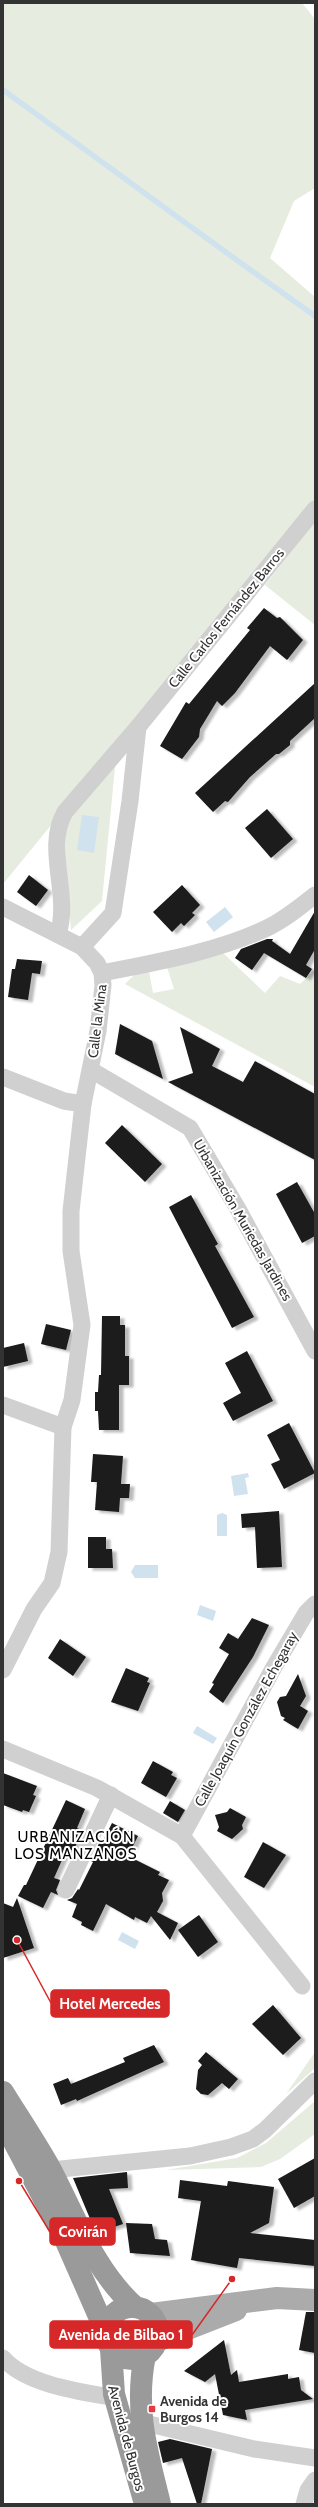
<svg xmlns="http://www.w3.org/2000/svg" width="318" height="2507" font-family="Cabin,sans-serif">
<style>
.green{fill:#e6ecdf}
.water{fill:#cfe2ee}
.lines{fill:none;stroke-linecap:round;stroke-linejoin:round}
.stream{stroke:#cfe2ee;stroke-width:5.5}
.building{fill:#1a1a1a;filter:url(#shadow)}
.street{stroke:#d0d0d0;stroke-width:17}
.primary{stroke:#ababab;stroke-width:22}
.highway{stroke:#9a9a9a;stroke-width:22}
.poi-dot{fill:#e63946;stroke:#fff;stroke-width:1.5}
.labels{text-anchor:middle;stroke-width:4;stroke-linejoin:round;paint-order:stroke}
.street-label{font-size:14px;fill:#333;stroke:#fff}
.poi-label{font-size:14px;font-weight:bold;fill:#333;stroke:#fff;text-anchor:start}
.neighbourhood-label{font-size:15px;letter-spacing:1px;fill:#000;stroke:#fff}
.leader{fill:none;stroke:#d62828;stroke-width:1.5}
.callout-dot{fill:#d62828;stroke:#fff;stroke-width:1.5}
.callout{fill:#d62828;stroke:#d62828;stroke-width:1.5}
.callout-label{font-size:15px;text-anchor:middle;font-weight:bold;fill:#fff}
</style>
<defs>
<filter id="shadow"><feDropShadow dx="4.5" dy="2.5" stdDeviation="1" flood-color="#0004"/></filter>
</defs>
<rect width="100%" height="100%" fill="#fff"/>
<g class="green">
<path d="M3,3H302L315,19V188L294,201L270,258L315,297V502L3,884Z"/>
<path d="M315,521V625L265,585Z"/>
<path d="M116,757L102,901L71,930L65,860L66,825Z"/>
<path d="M221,951L265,993L280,976L300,984L315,969V1087L125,984L136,973L149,971L153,993L174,989L167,967Z"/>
<path d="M315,2052V2068L286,2094Z"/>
<path d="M315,2101V2134L280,2159L261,2167L166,2170L237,2158L266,2143Z"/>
</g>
<g class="water">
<path d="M82,815L99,817L94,853L77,850Z"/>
<path d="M225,907L233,917L214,932L206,922Z"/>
<path d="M248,1473L249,1477L245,1478L248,1494L234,1496L231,1476Z"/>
<path d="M222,1513L227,1515V1536H217V1515Z"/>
<path d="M135,1565H158V1578H135L131,1572Z"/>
<path d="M200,1605L216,1611L213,1621L197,1615Z"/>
<path d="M197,1726L217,1738L213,1744L193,1733Z"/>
<path d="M122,1932L139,1941L135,1949L118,1940Z"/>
</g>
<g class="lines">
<path class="stream" d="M3,90C107,165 210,242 315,316"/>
</g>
<g class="building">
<path d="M264,608L277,618L280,617L303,640L287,660L270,646L235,693L222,706L217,701L200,729L199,737L182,759L160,746L186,702L189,704L250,630L247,628Z"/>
<path d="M315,683V718L290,741V745L279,754H276L250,777L228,802L225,801L213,812L195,793Z"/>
<path d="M267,809L293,839L271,858L245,828Z"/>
<path d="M29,875L48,890L36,906L17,892Z"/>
<path d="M182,885L200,905L192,913L195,915L184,926L181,923L172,932L153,912Z"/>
<path d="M315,911V949L306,965L312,969L306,978L264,953L252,970L235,958L241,949L267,939H273L272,941L290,954Z"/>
<path d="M17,959L42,961L40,974L32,973L28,1000L8,997L12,969H15Z"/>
<path d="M120,1024L152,1041L163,1079L115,1054Z"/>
<path d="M180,1027L220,1049L212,1066L243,1082L255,1061L315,1094V1160L168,1082L193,1073Z"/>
<path d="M122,1125L162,1164L145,1182L105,1143Z"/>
<path d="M297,1182L315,1214V1236L302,1243L276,1194Z"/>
<path d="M191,1195L218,1244L215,1246L254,1317L232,1328L169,1207Z"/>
<path d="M102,1316H120V1325H125V1356H129V1385H119V1430H99L98,1411H95V1392H98L99,1375H101Z"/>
<path d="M46,1324L71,1330L66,1350L41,1344Z"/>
<path d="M24,1343L28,1361L3,1367V1348Z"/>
<path d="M247,1351L273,1401L233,1421L223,1403L241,1393L225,1363Z"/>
<path d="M289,1423L315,1473L284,1489L271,1464L280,1460L267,1435Z"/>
<path d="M93,1454L123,1456L121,1484H130L129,1498H120L119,1512L95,1510L97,1482H91Z"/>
<path d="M279,1511L282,1567L257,1568L255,1527L242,1528L241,1514Z"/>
<path d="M88,1537H106V1549H112L113,1568H88Z"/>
<path d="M252,1618L269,1625L253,1657L223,1703L209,1692L214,1684L212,1683L229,1654L219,1648L228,1633L238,1639Z"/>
<path d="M60,1639L86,1657L73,1676L48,1658Z"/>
<path d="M126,1668L149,1678L147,1682L150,1683L138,1711L111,1702Z"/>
<path d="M298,1674L306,1696L300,1706L308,1711L298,1729L283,1720L285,1718L281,1716L277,1702L280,1697L286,1696Z"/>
<path d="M153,1761L173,1772L171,1775L177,1778L166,1797L141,1783Z"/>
<path d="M3,1773L37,1786L33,1795L36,1796L29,1812L23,1810L22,1812L3,1805Z"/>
<path d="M66,1800L85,1809L77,1828L83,1831L73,1851L70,1849L68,1852L66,1851L54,1878L60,1880L56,1890L58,1895L51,1892L43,1908L18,1896L24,1885H26Z"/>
<path d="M170,1801L185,1810L178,1822L163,1813Z"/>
<path d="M230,1808L246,1817L242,1825L243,1829L232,1839L217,1831L219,1827L215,1815L227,1812Z"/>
<path d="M112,1823L138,1836L128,1856L160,1872L158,1875L169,1880L162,1893L163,1901L157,1912L178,1923L170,1940L151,1916L147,1923L135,1917L134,1920L106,1904L93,1931L81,1925L82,1922L72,1917L77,1904L67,1900L72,1898L78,1889L79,1890L93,1862L91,1861L100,1841L104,1839Z"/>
<path d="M263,1842L286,1855L264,1888L244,1877Z"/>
<path d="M17,1898L34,1948L3,1958V1903L13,1907Z"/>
<path d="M199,1915L218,1942L198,1957L178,1930Z"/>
<path d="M273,2005L301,2038L283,2055L252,2024Z"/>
<path d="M154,2045L164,2062L77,2101L76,2099L61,2105L53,2084L68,2078L71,2084L125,2062L123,2058Z"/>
<path d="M206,2052L238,2079L229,2089L222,2083L208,2095L201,2094L196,2089L198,2070L202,2065L198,2061Z"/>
<path d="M315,2158V2196L294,2208L278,2179Z"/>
<path d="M127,2172L128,2188L109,2189L123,2224L96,2233L73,2178Z"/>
<path d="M180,2180L227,2186L228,2181L274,2187L269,2223L250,2233L315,2240V2266L239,2258L237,2268L191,2260L201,2201L178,2198Z"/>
<path d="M126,2223L152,2224L155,2239L167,2240L170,2256L130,2253Z"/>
<path d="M306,2312H315V2353L299,2350Z"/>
<path d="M224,2340L231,2375L237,2370L239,2382L288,2374V2379L299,2377L301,2390L313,2399L245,2410L247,2420L223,2415L215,2374L205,2382L184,2371Z"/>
<path d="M170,2439L212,2449L201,2504H197L182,2458L163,2463L158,2442Z"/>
</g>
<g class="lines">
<g class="street">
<path d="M3,907L82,947L97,963L102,973L103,985L98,1031L83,1104L71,1211V1251L82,1325L72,1400L63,1427L59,1552L52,1583L34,1609L3,1670"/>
<path d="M58,934C71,895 44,848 65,812L138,727L315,509"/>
<path d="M82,947L113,913L130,801L138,727"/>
<path d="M102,973C157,962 216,952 267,928C284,920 300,907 315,895"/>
<path d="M91,1070L190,1128L238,1209L315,1351"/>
<path d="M3,1077L64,1101L83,1104"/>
<path d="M3,1405L63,1427"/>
<path d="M3,1749L97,1788L182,1836L302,1986"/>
<path d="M182,1836L274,1667L306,1613L315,1604"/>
<path d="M66,1890L111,1795"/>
<path d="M51,2170L190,2156L231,2147L253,2139L265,2130L315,2081"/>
<path d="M3,2358C26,2385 82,2392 116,2398"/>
<path d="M141,2422L254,2449L315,2458"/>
<path d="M304,2504L308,2490L315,2480"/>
</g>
<g class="primary">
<path d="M151,2314L277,2298L315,2300"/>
<path d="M157,2341L236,2310"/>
</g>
<g class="highway">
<path d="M3,2092C19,2118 36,2143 51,2170C76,2218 94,2270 135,2307"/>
<path d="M3,2121L65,2239L105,2330"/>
<circle cx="132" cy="2333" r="26"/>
<path d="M111,2349L114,2394L145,2504"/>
<path d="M145,2355C134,2410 147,2451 160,2504"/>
</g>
</g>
<rect class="poi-dot" x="148" y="2405" width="8" height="8" rx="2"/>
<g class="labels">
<g class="street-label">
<text transform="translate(226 618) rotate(-51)" y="5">Calle Carlos Fernández Barros</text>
<text transform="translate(97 1021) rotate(-83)" y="5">Calle la Mina</text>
<text transform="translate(243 1220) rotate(60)" y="5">Urbanización Muriedas Jardines</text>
<text transform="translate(246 1719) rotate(-61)" y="5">Calle Joaquín González Echegaray</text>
<text transform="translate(127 2438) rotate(75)" y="5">Avenida de Burgos</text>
</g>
<g class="poi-label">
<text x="160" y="2406">Avenida de<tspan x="160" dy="16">Burgos 14</tspan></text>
</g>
<g class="neighbourhood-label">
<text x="76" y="1842">URBANIZACIÓN<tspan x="76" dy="17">LOS MANZANOS</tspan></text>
</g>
</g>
<path class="leader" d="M17 1940L51 2003M19 2181L50 2232M232 2279L192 2335"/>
<g class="callout-dot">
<circle cx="17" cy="1940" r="4"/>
<circle cx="19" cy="2181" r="4"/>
<circle cx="232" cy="2279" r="4"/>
</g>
<g class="callout">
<rect x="51" y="1990" width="118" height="27" rx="4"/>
<rect x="50" y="2218" width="65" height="27" rx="4"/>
<rect x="50" y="2321" width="142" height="27" rx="4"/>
</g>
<g class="callout-label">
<text x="110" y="2009">Hotel Mercedes</text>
<text x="83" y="2237">Covirán</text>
<text x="121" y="2340">Avenida de Bilbao 1</text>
</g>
<rect width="318" height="2507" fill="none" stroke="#333333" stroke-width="8"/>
</svg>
